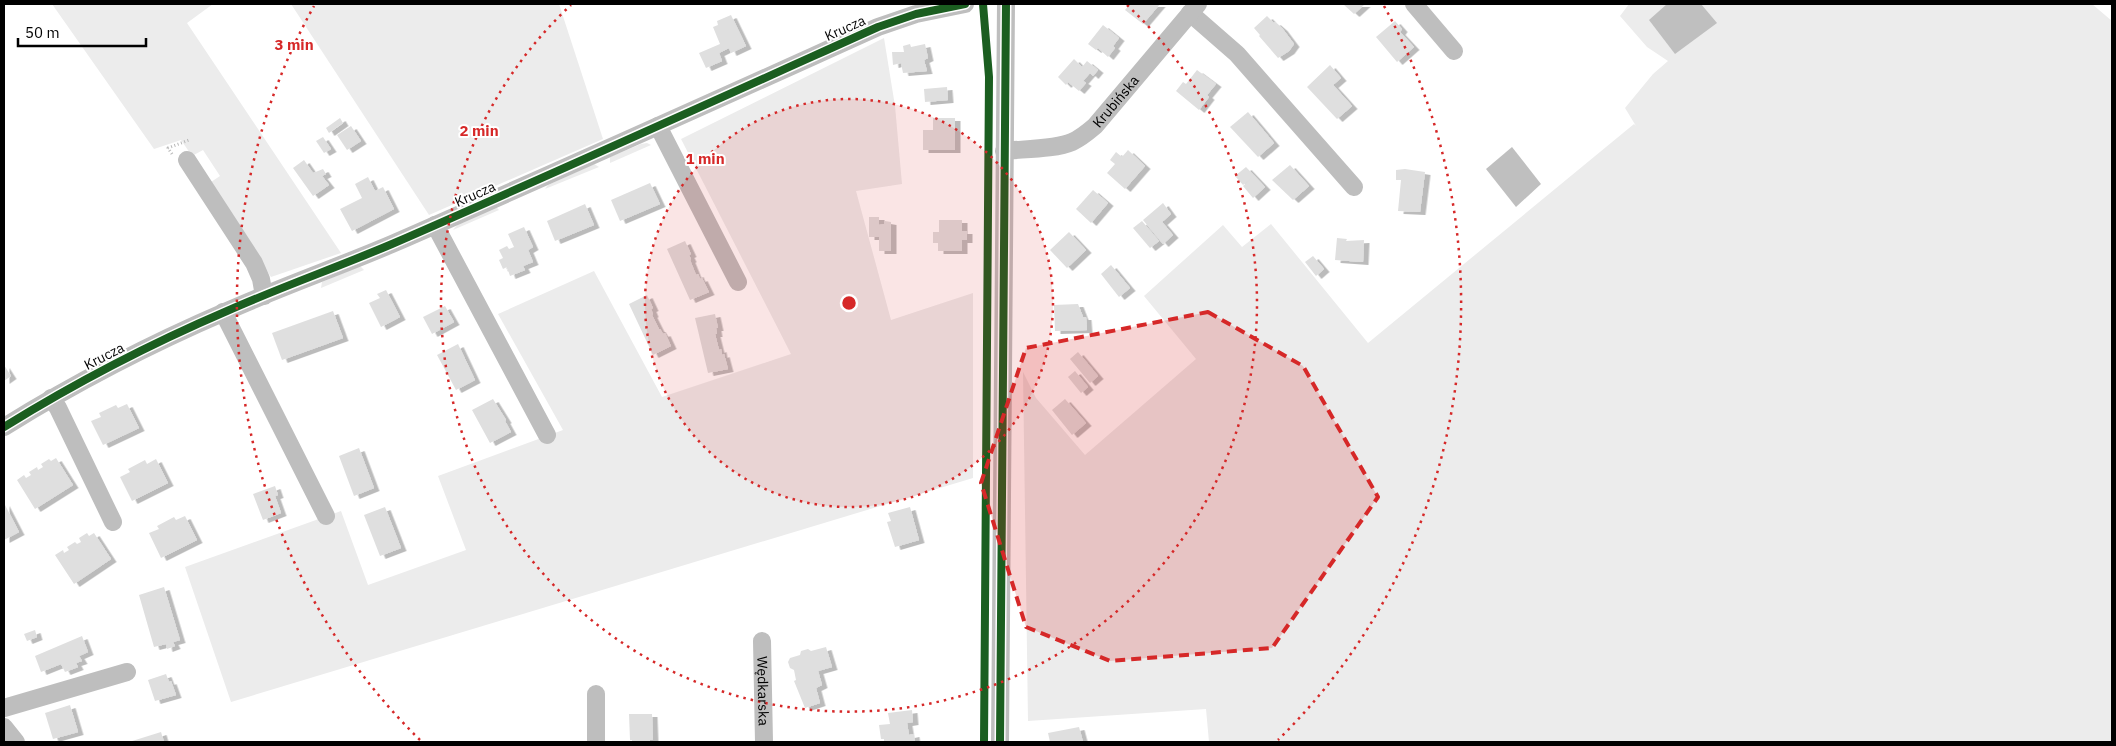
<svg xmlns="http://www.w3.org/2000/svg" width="2116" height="746" font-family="'IBM Plex Sans',sans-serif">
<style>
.green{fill:#ececec}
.water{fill:#bfbfbf}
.building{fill:#dfdfdf;filter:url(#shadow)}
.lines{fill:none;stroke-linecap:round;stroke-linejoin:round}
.path{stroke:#b9b9b9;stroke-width:3;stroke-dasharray:1 2.5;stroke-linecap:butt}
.minor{stroke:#bebebe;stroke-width:18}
.cycleway-casing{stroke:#fff;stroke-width:11}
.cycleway{stroke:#1b5e20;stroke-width:8}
.marked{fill:#d62828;fill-opacity:0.2;stroke:#d62828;stroke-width:4;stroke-dasharray:10 6;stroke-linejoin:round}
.ring{fill:none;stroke:#d62828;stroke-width:2.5;stroke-dasharray:2.5 5}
.labels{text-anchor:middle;stroke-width:4;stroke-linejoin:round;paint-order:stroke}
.street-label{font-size:14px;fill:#000;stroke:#fff}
.centre{fill:#d62828;stroke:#fff;stroke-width:2.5}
.ring-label{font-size:15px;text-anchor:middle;font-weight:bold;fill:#d62828;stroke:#fff;stroke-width:4;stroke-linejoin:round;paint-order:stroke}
</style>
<defs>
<filter id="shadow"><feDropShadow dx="5.5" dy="3" stdDeviation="0" flood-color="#0004"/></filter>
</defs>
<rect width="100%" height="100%" fill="#fff"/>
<g class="green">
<path d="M52,4H213L187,23L341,253L271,277L208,184L220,176L203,150L192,156L181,140L154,149Z"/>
<path d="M291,4H559L603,139L429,215Z"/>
<path d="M1629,4H2092L2112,21V742H1209L1206,709L1028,721L1023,372L1036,398L1085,455L1196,359L1144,296L1223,225L1242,247L1271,224L1368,343L1634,124L1636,126L1625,108L1653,74L1668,61L1647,47L1620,16Z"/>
<path d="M884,38L895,106L902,184L856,191L891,320L973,293V478L231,702L185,567L341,511L368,585L466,550L438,476L563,430L498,314L594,271L662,397L791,354L681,139Z"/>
<path d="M647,143L651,145L610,163V157L641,144Z"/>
<path d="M594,164L599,167L545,189L548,185Z"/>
<path d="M496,207L499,210L453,230L459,223Z"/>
<path d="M360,266L364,270L321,288L322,282Z"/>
</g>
<g class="water">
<path d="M1667,4H1701L1717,23L1675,54L1649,20Z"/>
<path d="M1512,147L1541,184L1516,207L1486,169Z"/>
</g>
<g class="building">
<path d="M1130,4H1160L1143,24L1125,10Z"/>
<path d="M1343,4H1365L1354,14Z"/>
<path d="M731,15L746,46L731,53L729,48L719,53L722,61L706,68L699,53L720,44L713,27L718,25L717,21Z"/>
<path d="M1267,16L1274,23L1275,22L1282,28L1294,44L1289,51L1278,58L1259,36L1260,35L1254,28Z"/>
<path d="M1395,21L1402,29L1400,32L1414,47L1397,62L1376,37Z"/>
<path d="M1103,25L1119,38L1113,46L1115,48L1108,57L1098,48L1096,50L1088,44Z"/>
<path d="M910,44L911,47L925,44L928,58L924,60L927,71L903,73L901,63L893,65L892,52H904L903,46Z"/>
<path d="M1074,59L1082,67L1087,61L1098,70L1093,76L1090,73L1083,81L1086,83L1079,91L1068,82L1066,85L1058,77Z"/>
<path d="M1330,65L1341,78L1333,85L1352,106L1337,119L1307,87Z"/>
<path d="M1197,70L1216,84L1207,95L1209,97L1199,110L1176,91L1183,82L1186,84Z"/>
<path d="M947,87L948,100L925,102L924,89Z"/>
<path d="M1248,112L1274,143L1258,157L1230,127Z"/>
<path d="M340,118L343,123L329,133L326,128Z"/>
<path d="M933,118H955V150H923V130H933Z"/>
<path d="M351,126L361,141L347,150L337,135Z"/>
<path d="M323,137L331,149L324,153L316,141Z"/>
<path d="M1128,150L1145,166L1125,189L1107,173L1115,164L1110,160L1116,152L1122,157Z"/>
<path d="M304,160L313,173L323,169L326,174L322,176L329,185L313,196L293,168Z"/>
<path d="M1290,165L1309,186L1293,200L1272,180Z"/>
<path d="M1246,167L1265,187L1253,198L1243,186L1252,178L1243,185L1235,176Z"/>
<path d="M1405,169L1425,172L1420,212L1398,211L1401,180H1396V170Z"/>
<path d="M368,177L375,191L383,187L394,209L352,231L340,209L362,198L355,184Z"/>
<path d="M650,183L660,204L620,221L611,200Z"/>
<path d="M1093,190L1108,203L1091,223L1076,209Z"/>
<path d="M1163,203L1171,214L1162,222L1173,235L1163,244L1143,220Z"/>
<path d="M585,204L594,225L555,241L547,221Z"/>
<path d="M869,217H879V225L885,224V221L891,222V251H879V237H869Z"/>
<path d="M939,220H962V231H967V240H962V251H938V243H933V232H939Z"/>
<path d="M1142,221L1159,241L1150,248L1133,228Z"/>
<path d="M524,227L533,247L528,250L533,262L523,266L525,270L510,276L507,267L503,269L499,260L503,258L499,250L507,246L509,249L514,247L508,234Z"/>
<path d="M1069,232L1086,250L1067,268L1050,250Z"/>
<path d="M1337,238L1347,239L1346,241L1364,240L1363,262L1335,260Z"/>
<path d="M685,241L691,254L689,255L691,259L690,260L696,275L698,274L700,279L702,278L709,292L690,300L667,249Z"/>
<path d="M1313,256L1324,269L1316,276L1305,262Z"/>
<path d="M1111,265L1130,288L1119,297L1101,274Z"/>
<path d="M386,290L400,317L381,327L369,303L380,298L377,294Z"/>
<path d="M647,295L653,308L651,309L653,314L652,315L659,329H660L663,334L665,333L671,346L653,355L629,304Z"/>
<path d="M1078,304L1083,317H1086L1087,330L1055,331L1054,305Z"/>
<path d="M445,306L454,322L432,334L423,317Z"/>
<path d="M333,311L343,338L282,360L272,333Z"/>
<path d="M715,314L718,328H716L717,334H715L719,350L721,349L722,355L724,354L728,369L708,373L695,318Z"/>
<path d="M458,344L475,380L456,390L437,355Z"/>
<path d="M1078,352L1098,376L1090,383L1070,359Z"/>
<path d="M4,365L11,376L4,381Z"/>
<path d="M1075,371L1088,387L1081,393L1068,377Z"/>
<path d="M493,399L506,420L505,421L511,432L490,443L472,410Z"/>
<path d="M1065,399L1086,423L1072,435L1052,410Z"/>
<path d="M127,404L139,428L103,445L91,421L101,417L99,413L116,405L118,408Z"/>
<path d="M359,448L374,488L354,496L339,456Z"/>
<path d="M56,458L73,485L35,509L17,480L24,475L26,478L31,475L29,472L37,467L38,470L43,467L41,464L49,459L51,461Z"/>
<path d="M156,459L168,483L132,501L120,477L130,472L128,469L145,460L147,464Z"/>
<path d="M275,486L278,495L275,496L281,513L263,520L253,494Z"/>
<path d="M4,503L19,532L4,540Z"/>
<path d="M385,507L401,548L380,556L364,515Z"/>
<path d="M910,507L919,540L895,547L887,522L891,521L888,513Z"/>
<path d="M185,516L197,540L161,558L149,533L159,529L157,526L174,517L176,520Z"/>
<path d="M87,533L89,536L94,533L111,559L74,584L55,555L63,550L64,553L69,550L67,547L75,542L77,544L81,542L79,538Z"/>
<path d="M164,587L180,640L173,642L175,646L167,649L166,644L154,647L139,595Z"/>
<path d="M35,630L37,637L27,641L24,634Z"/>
<path d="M82,636L88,652L79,656L82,661L76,663L78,667L65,672L61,664L41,672L35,656Z"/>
<path d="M826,647L832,667L818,671L822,685L816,688L820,703L805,708L794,681L796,680L794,670L790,668L788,662L790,658L800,655L801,651L808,649L811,651Z"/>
<path d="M166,674L169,682L171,681L176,695L155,701L148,680Z"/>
<path d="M70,705L78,732L53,739L45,713Z"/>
<path d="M912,710L913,722L907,723L909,735L914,734L915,742H884V739H881L879,725L890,724L888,713Z"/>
<path d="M629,714H652L653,740H650V742H632V740H630Z"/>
<path d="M1079,727L1083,742H1050L1048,733Z"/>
<path d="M161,732L164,742H129Z"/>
</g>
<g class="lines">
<path class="path" d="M172,154L168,148L189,140"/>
<g class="minor">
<path d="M1414,4L1454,51"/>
<path d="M1190,13L1237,54L1354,187"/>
<path d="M658,126L738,282"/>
<path id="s1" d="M1004,151C1022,149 1057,149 1072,142C1081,138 1088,132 1095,126L1198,4"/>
<path d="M187,160L254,263L261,279L264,296"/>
<path d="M435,225L547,435"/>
<path d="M223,312L326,516"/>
<path d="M51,398L58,408L113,522"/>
<path d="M4,427C75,383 150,344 227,311C281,287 338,267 392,244C555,173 716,100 878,27L916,14L965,4"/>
<path id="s2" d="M762,641L764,742"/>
<path d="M596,694V742"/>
<path d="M4,708L127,672"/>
<path d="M4,727L16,742"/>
<path d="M1000,742L1006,4"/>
</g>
<defs>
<g id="cycleway">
<path d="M983,4L989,77L984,742"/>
<path d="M4,427C75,383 150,344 227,311C281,287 338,267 392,244C555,173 716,100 878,27L916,14L965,4"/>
<path d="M1000,742L1006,4"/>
</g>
</defs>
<use href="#cycleway" class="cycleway-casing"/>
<use href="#cycleway" class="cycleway"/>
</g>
<path class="marked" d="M1208,312L1303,366L1378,497L1272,648L1110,661L1026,627L981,483L1026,348Z"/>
<circle cx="849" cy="303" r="204" fill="#d62828" fill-opacity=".12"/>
<g class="ring">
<circle cx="849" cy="303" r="204"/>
<path d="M1127 5A408 408 0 1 1 571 5"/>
<path d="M420 740A612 612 0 0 1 314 6M1384 6A612 612 0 0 1 1278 740"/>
</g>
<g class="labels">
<g class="street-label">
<text transform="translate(845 28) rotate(-24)" y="5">Krucza</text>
<text dy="5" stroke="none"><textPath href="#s1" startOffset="129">Krubińska</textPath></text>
<text transform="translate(475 194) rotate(-24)" y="5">Krucza</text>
<text transform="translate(104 356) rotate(-27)" y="5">Krucza</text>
<text dy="5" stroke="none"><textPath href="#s2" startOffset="50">Wędkarska</textPath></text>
</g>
</g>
<circle cx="849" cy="303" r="8" class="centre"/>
<g class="ring-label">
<text x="294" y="50">3 min</text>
<text x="479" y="136">2 min</text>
<text x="705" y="164">1 min</text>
</g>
<rect width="2116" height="746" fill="none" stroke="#000000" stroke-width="10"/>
<path d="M18 38v8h128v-8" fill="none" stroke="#000000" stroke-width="2.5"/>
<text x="25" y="38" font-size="15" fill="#000000" stroke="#ffffff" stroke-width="4" paint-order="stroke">50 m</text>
</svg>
